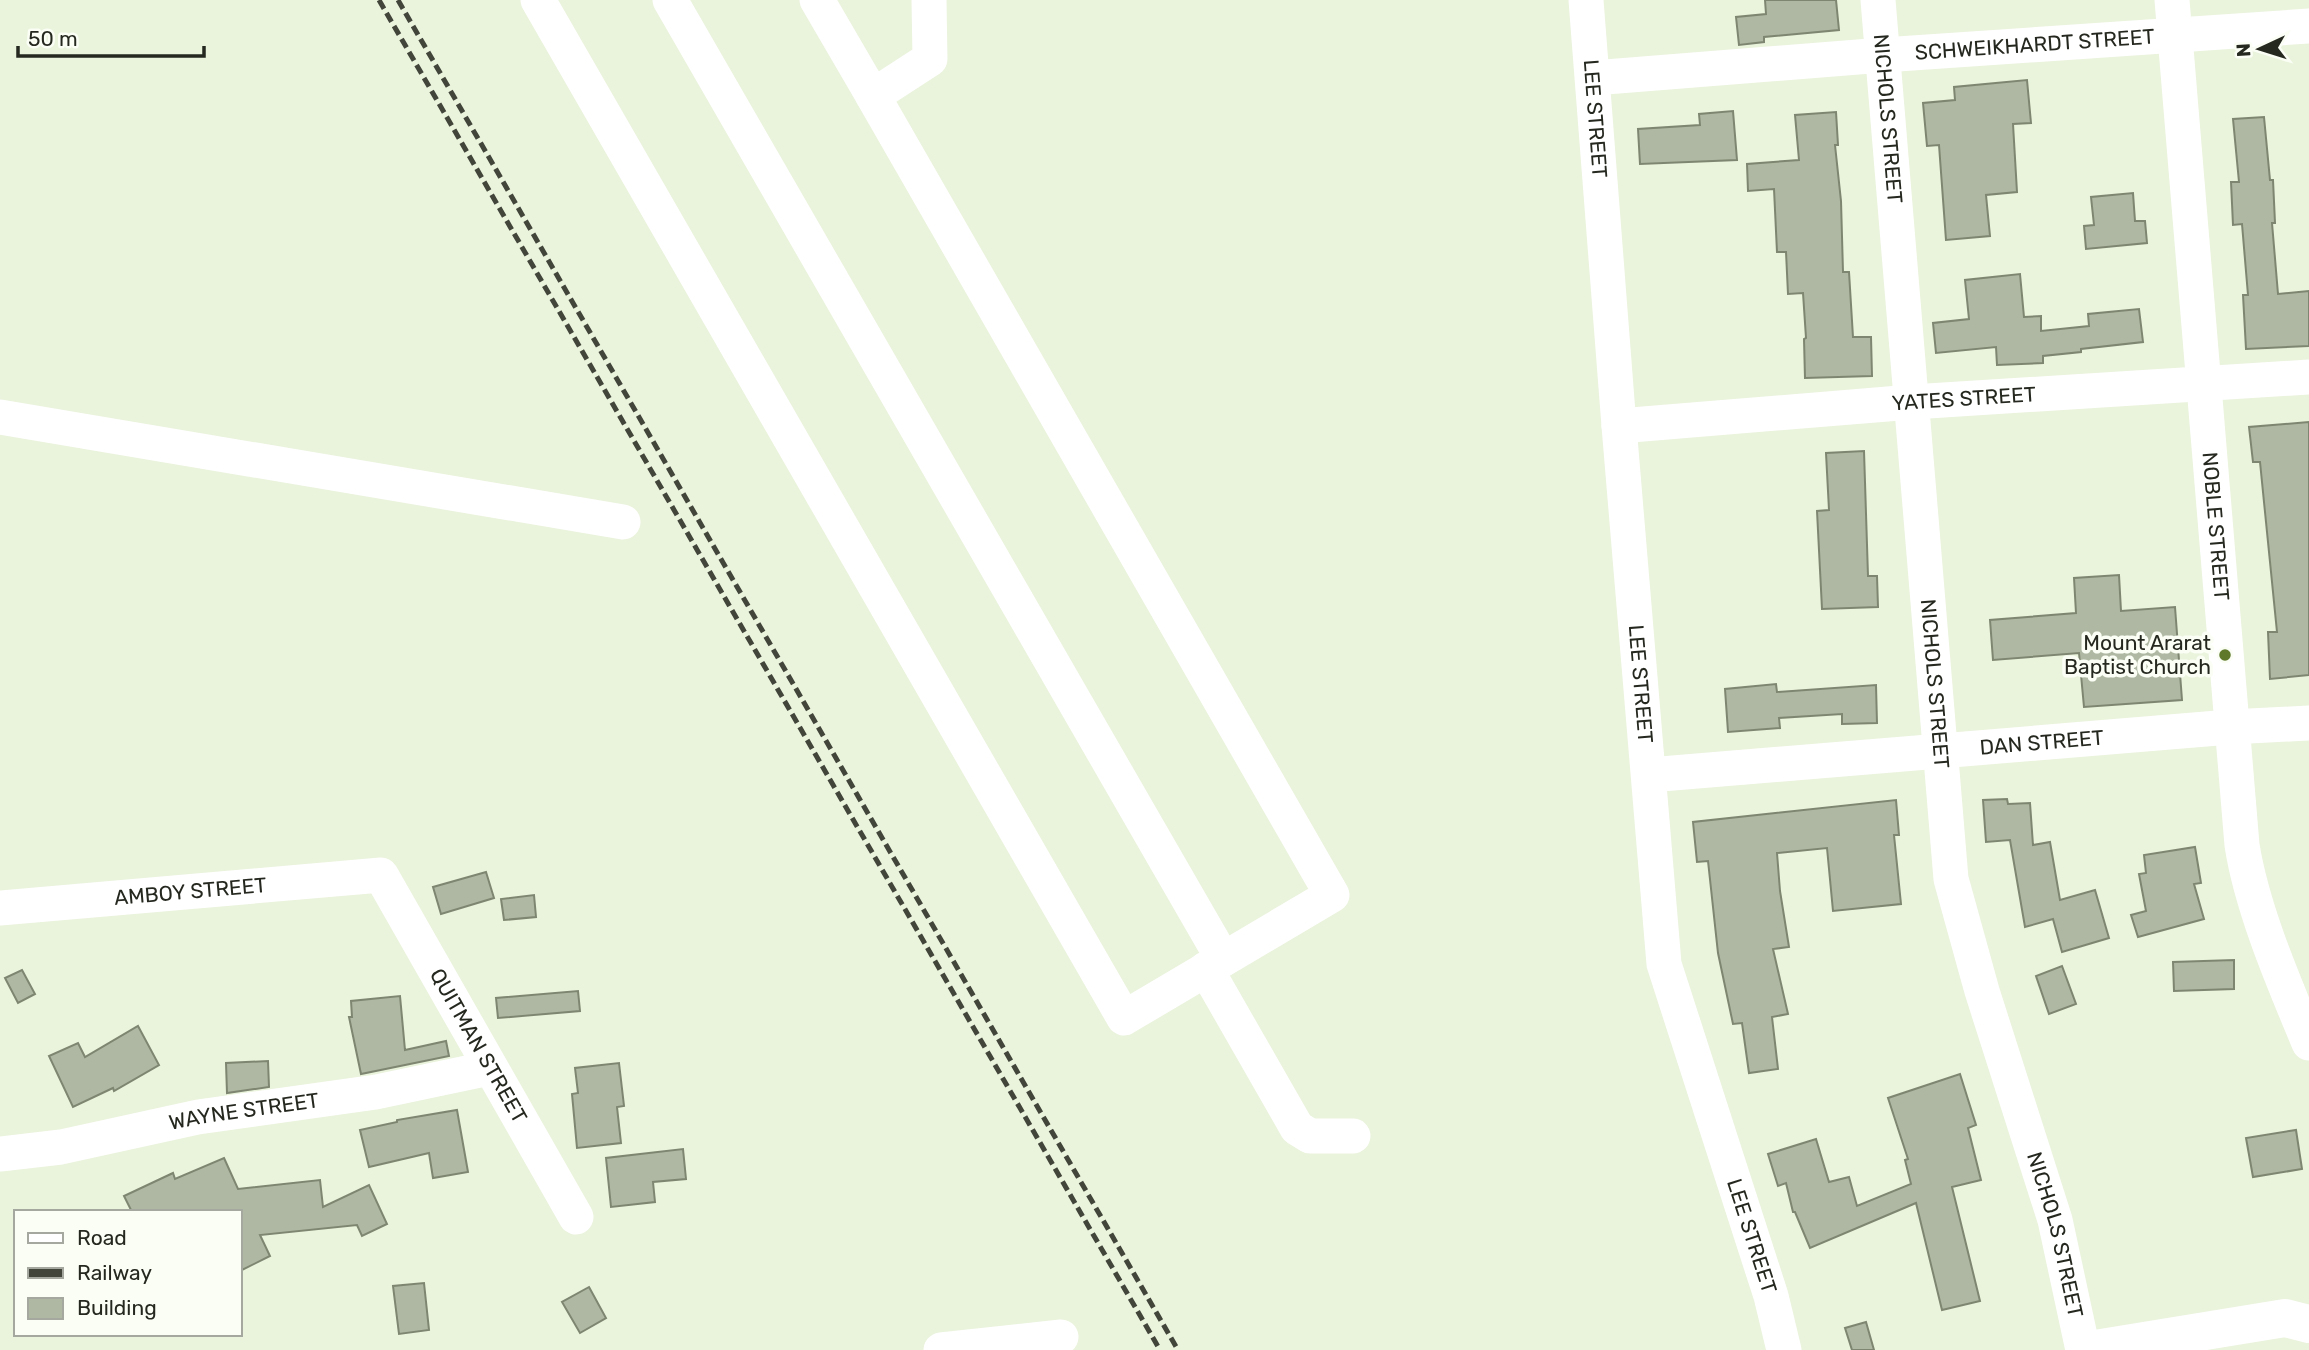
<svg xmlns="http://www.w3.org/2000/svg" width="2309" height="1350" font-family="Rubik,sans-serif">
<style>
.building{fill:#afb8a2;stroke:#7e8671;stroke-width:2}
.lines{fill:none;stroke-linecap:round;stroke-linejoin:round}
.minor{stroke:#fff;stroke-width:35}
.major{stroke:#fff;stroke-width:38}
.rail{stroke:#42453a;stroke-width:5;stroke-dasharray:10 5;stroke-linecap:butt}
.poi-dot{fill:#5f782a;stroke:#fafef5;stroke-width:2.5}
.labels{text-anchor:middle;stroke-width:7;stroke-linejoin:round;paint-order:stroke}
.street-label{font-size:21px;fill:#25281f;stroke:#fafef5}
.poi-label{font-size:21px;fill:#25281f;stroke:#fafef5;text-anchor:end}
</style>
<rect width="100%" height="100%" fill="#eaf3dc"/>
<g class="building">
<path d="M1765,0H1836L1839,30L1764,37V42L1739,45L1736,17L1766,14Z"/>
<path d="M2027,80L2031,123L2013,124L2017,192L1986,195L1990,236L1946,240L1939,145L1927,146L1923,103L1955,100L1954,87Z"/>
<path d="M1733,111L1737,160L1640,164L1638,129L1700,125L1699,114Z"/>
<path d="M1836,112L1838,145H1835L1841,201L1843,272H1849L1853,337H1871L1872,376L1805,378L1804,339L1806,338L1803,293L1788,294L1786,252H1777L1774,189L1748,191L1747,164L1799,160L1795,115Z"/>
<path d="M2264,117L2270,180H2273L2275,223H2272L2278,294L2309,291V346L2246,349L2243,295H2248L2242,224L2233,225L2231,182H2239L2233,119Z"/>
<path d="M2133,193L2135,221H2145L2147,243L2086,249L2084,226L2094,225L2091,197Z"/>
<path d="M2020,274L2024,317L2041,316V331L2089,326L2088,314L2139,309L2143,342L2081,349V352L2043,356V363L1997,365L1996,347L1936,353L1933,323L1969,319L1965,280Z"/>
<path d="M2309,422V675L2270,679L2268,632H2277L2260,462H2253L2249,427Z"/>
<path d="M1864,451L1868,576H1877L1878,607L1822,609L1817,511L1829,510L1826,453Z"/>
<path d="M2119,575L2121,611L2175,607L2182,700L2084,707L2079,653L1993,660L1990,620L2076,613L2074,578Z"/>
<path d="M1776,684L1777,692L1876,685L1877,723L1842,724V714L1779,718L1780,728L1728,732L1725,689Z"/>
<path d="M2007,799L2008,804L2030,803L2033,845L2050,842L2060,900L2095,890L2109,938L2062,952L2053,919L2025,927L2010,840L1986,842L1983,800Z"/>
<path d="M1896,800L1899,835H1894L1901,904L1833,911L1827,848L1777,853L1780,891L1789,947L1773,949L1788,1014L1772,1017L1778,1069L1749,1073L1742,1023L1733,1024L1718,953L1708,861L1697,862L1693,822Z"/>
<path d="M2195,847L2201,883L2194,884L2204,919L2138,937L2131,915L2146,911L2139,874L2146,873L2144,855Z"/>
<path d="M486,872L494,898L441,914L433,887Z"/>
<path d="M534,895L536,917L504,920L501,899Z"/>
<path d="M2234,960V989L2174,991L2173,962Z"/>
<path d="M2062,966L2076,1004L2049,1014L2036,976Z"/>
<path d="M22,970L35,994L18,1003L5,978Z"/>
<path d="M578,991L580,1011L498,1018L496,998Z"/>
<path d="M400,996L405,1050L446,1041L449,1056L361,1074L349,1017H352L351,1001Z"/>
<path d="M138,1026L159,1065L114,1091L113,1088L73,1107L49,1056L78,1043L85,1057Z"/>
<path d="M268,1061L269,1087L227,1093L226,1063Z"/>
<path d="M619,1063L624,1106L617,1107L621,1143L577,1148L572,1094L578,1093L575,1068Z"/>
<path d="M1960,1074L1976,1125L1968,1128L1981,1180L1952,1187L1980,1301L1942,1310L1916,1203L1810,1248L1795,1212H1793L1786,1183L1778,1186L1768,1154L1816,1139L1829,1182L1849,1177L1857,1206L1911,1184L1905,1160L1908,1159L1888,1098Z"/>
<path d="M457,1110L468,1172L433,1178L429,1153L369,1167L360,1130L397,1122V1120Z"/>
<path d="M2296,1130L2302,1169L2253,1177L2246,1138Z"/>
<path d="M683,1149L686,1179L653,1182L655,1202L611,1207L606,1158Z"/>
<path d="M224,1158L238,1189L320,1180L323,1207L369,1185L387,1224L362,1236L357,1225L260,1235L270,1256L240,1271V1212H132L124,1196L173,1173L175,1179Z"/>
<path d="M424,1283L429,1330L399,1334L393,1286Z"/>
<path d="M589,1287L606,1318L580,1333L562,1302Z"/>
<path d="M1866,1322L1874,1350H1852L1845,1328Z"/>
</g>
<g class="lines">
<g class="minor">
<path d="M538,0L1124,1018L1332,895L873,96"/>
<path d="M670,0L1223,959"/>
<path d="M817,0L873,96L930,59L929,0"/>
<path id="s1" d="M1586,0L1619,426L1664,964L1771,1296L1784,1350"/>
<path id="s2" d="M1878,0L1951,879L1982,991L2055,1220L2083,1350"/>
<path id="s3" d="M2172,0L2242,845C2252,909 2284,983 2309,1043"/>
<path id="s4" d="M1593,78L1883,55L2309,26"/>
<path d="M0,417L623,522"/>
<path id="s5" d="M1619,426L1912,402L2309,377"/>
<path id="s6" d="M1649,775L2230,727L2309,723"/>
<path id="s7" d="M0,908L381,875L576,1217"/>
<path d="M1206,969L1297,1128L1310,1136H1353"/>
<path id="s8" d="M0,1154L61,1147L198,1117L376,1092L490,1068"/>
<path d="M941,1350L1061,1337"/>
</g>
<path class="major" d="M2089,1350L2285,1318L2309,1324"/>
<g class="rail">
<path d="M379,0L1160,1350"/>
<path d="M398,0L1178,1350"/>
</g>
</g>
<circle class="poi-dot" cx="2225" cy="655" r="7"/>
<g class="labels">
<g class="street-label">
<text dy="7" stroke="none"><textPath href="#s4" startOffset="443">SCHWEIKHARDT STREET</textPath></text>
<text dy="7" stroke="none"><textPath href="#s1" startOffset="119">LEE STREET</textPath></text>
<text dy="7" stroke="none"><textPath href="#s2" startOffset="119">NICHOLS STREET</textPath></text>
<text dy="7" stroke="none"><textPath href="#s5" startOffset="346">YATES STREET</textPath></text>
<text dy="7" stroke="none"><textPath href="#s3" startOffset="528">NOBLE STREET</textPath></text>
<text dy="7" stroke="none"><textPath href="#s1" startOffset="686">LEE STREET</textPath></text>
<text dy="7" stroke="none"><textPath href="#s2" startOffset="686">NICHOLS STREET</textPath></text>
<text dy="7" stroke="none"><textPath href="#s6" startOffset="394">DAN STREET</textPath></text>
<text dy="7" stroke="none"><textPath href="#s7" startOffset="191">AMBOY STREET</textPath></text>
<text dy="7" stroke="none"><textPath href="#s7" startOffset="579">QUITMAN STREET</textPath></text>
<text dy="7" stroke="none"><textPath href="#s8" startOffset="248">WAYNE STREET</textPath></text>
<text dy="7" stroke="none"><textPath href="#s2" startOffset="1253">NICHOLS STREET</textPath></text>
<text dy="7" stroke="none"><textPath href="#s1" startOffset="1253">LEE STREET</textPath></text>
</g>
<g class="poi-label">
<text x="2211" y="650">Mount Ararat<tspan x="2211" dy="24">Baptist Church</tspan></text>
</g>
</g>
<rect x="14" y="1210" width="228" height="126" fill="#fafef5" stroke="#a5a89f" stroke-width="2"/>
<rect x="28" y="1233" width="35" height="10" fill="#ffffff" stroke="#a5a89f" stroke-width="2"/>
<text x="77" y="1245" font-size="21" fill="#25281f">Road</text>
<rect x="28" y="1268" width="35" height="10" fill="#42453a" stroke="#a5a89f" stroke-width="2"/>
<text x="77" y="1280" font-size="21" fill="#25281f">Railway</text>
<rect x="28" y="1298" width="35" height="21" fill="#afb8a2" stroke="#a5a89f" stroke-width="2"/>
<text x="77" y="1315" font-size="21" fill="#25281f">Building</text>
<g transform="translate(2260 49) rotate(266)" stroke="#fafef5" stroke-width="5" paint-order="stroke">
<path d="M0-5L12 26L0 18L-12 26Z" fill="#25281f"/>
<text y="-10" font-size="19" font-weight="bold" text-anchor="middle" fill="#25281f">N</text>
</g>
<path d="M18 46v10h186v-10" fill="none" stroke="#25281f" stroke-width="3.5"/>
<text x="28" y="46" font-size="21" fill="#25281f" stroke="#fafef5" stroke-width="5" paint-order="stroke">50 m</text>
</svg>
